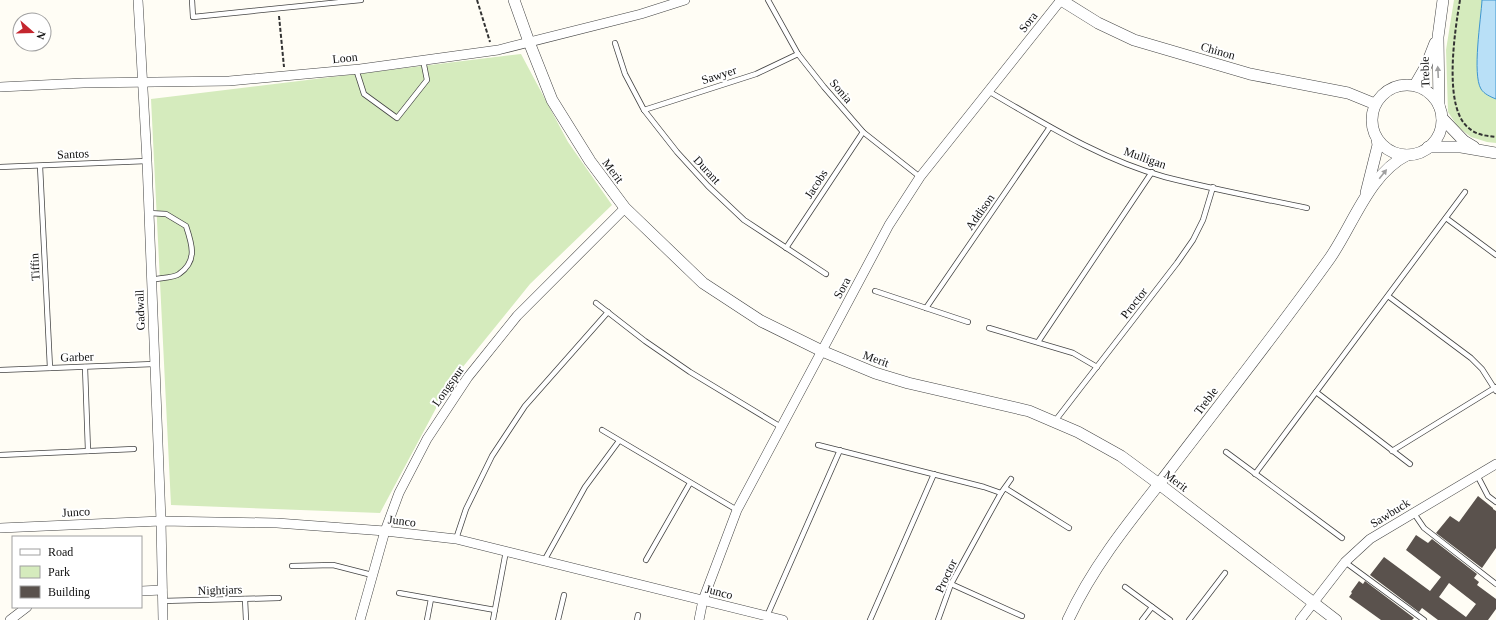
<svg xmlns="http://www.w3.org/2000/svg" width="1496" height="620" font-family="'Times New Roman',serif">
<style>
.green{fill:#d5ebbd}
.water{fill:#b9e0f7;stroke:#3f96cf}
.building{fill:#5a524d;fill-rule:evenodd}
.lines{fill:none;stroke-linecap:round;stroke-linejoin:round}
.service-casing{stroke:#444;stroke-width:6}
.minor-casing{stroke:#444;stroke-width:10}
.tertiary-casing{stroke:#444;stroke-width:12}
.path{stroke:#333;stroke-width:2;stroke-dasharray:4 2;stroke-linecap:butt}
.service{stroke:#fff;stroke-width:4.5}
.minor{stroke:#fff;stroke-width:9}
.tertiary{stroke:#fff;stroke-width:11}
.oneway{fill:#a0a0a0}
.labels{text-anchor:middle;stroke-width:4;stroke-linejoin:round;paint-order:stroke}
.street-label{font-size:12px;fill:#111;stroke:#fff}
</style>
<rect width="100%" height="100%" fill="#fffdf5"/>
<g class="green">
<path d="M1454,0H1496V143L1487,142L1471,137L1458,127L1448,112L1446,50Z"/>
<path d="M521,54L568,142L612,205L530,284L449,384L380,513L171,505L151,99Z"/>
</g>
<path class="water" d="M1482,0H1496V99C1491,97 1484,94 1481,89C1472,74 1481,19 1482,0Z"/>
<g class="building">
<path d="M1478,496L1493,508V509L1496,511V548L1482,568L1436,533L1450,516L1459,522Z"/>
<path d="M1416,535L1428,543L1432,539L1477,574L1474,578L1479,582L1477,585L1496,599V609L1488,620H1438L1422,608L1419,612L1370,575L1384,557L1430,591L1441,577L1406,550ZM1449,583L1476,604L1466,617L1439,597Z"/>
<path d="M1359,581L1363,584L1365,581L1414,618L1412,620H1381L1349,597L1352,593L1351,592Z"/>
</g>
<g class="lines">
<defs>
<g id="service">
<path d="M192,0L193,17L361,0"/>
<path d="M768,0L798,54L824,87L863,132L920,177"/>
<path d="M615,43L625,74L644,110L677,152L708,186L744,220L826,274"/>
<path d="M356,69L364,94L397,118L427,80L423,60"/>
<path d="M988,91C1045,124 1102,160 1165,177C1212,189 1260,198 1307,208"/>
<path d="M644,110L756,74L798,54"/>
<path d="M40,166L50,368"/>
<path d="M0,167L147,161"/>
<path d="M149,213L166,214L186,226C192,244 198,261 179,274C174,278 158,278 151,280"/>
<path d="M1446,218L1496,255"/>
<path d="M786,248L863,132"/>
<path d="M875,291L968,322"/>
<path d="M1388,296L1471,358L1482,369L1496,391"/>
<path d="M596,303L645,341L690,372L781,427"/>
<path d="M926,308L1050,127"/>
<path d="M989,328L1073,353L1097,367"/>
<path d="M1038,342L1152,172"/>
<path d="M85,367L88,451"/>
<path d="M0,370L154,364"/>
<path d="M1316,392L1410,464"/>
<path d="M1055,421L1177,263L1193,240L1203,220L1213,187"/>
<path d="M602,430L737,510"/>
<path d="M818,445L984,487L1001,493"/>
<path d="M1392,451L1496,387"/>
<path d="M1226,452L1342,538"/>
<path d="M0,455L134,449"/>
<path d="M1255,474L1465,192"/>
<path d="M1477,475L1488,496L1496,502"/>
<path d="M1005,488L1069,528"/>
<path d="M1413,512L1424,528L1496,584"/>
<path d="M456,539L466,509L492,456L525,406L608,312"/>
<path d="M646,560L690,483"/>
<path d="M544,561L585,487L619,441"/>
<path d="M1345,562L1424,620"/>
<path d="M292,566L333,565L372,575"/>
<path d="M951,584L1022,616"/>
<path d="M1125,587L1170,620"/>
<path d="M399,593L495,610"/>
<path d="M245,599L246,620"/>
<path d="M162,601L279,598"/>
<path d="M767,616L840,450"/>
<path d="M427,620L431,599"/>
<path d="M493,620L506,551"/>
<path d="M558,620L564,595"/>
<path d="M637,620L638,615"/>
<path d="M870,620L934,474"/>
<path d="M938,620L951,584L986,520L1001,493L1011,479"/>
<path d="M1142,620L1152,607"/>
<path d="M1189,620L1225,573"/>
</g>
<g id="minor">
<path d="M138,0L147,161L161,521L163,620"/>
<path d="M0,87L83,83L229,81L360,69L498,50L641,14L685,0"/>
<path d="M0,528L161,521L277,523L385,531L456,539L783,620"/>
<path d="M141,591L162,590"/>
<path d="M10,620L27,607"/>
<path d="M360,620L385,531L399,493L427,439L468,377L517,316L625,208"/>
<path d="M699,620L703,600L737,510L889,225L920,177L1061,0"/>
<path d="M1300,620L1345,562L1370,539L1496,464"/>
</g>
<g id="tertiary">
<path d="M514,0L529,42L552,100L590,161L625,208L703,283L761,321L822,351L875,373L908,383L1029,411L1078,432L1121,456L1159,484L1336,620"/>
<path d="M1061,0L1098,23L1134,40L1250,74L1348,93L1375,104"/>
<path d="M1415,85L1426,66L1435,43"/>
<circle cx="1407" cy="120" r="35"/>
<path d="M1439,106L1438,37L1443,0"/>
<path d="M1442,118L1464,141L1474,147"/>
<path d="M1428,147H1461L1496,153"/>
<path d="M1366,193L1378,145L1377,139"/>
<path d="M1068,620C1091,570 1125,527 1159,484C1216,409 1275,335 1330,258C1353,225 1369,174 1407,155"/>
</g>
</defs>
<use href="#service" class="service-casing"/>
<use href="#minor" class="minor-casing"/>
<use href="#tertiary" class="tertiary-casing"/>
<g class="path">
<path d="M477,0L490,42"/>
<path d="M1460,0C1455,30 1442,110 1470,129C1477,135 1487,136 1496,137"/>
<path d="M279,16L284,67"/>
</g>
<use href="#service" class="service"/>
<use href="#minor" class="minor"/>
<use href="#tertiary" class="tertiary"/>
</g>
<defs><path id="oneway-solid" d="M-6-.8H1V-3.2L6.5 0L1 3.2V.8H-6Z"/></defs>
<g class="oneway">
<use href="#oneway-solid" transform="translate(1438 72) rotate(-93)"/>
<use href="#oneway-solid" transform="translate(1383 174) rotate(-51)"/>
</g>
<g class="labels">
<g class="street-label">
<text transform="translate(1028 22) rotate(-52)" y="4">Sora</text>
<text transform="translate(1218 51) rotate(16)" y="4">Chinon</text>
<text transform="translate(345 58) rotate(-6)" y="4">Loon</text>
<text transform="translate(1425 72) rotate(-92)" y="4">Treble</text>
<text transform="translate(719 75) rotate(-18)" y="4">Sawyer</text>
<text transform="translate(841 91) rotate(49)" y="4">Sonia</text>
<text transform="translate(73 154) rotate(-3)" y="4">Santos</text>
<text transform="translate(1145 158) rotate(19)" y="4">Mulligan</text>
<text transform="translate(707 170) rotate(47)" y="4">Durant</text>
<text transform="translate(613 171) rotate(53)" y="4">Merit</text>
<text transform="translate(816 184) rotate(-57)" y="4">Jacobs</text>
<text transform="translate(980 212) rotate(-55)" y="4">Addison</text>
<text transform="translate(35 267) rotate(-93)" y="4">Tiffin</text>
<text transform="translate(842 288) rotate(-62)" y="4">Sora</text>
<text transform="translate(1134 303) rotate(-52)" y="4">Proctor</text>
<text transform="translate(140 310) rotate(-92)" y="4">Gadwall</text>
<text transform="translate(77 357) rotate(-2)" y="4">Garber</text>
<text transform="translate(876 359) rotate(20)" y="4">Merit</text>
<text transform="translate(448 386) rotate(-55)" y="4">Longspur</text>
<text transform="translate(1206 401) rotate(-53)" y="4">Treble</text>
<text transform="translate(1176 481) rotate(37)" y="4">Merit</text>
<text transform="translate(76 512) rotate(-3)" y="4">Junco</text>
<text transform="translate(1390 513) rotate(-32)" y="4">Sawbuck</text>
<text transform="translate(402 521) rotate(7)" y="4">Junco</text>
<text transform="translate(946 576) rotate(-65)" y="4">Proctor</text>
<text transform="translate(220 590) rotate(-2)" y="4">Nightjars</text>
<text transform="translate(719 592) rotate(14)" y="4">Junco</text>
</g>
</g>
<rect x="12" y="536" width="130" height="72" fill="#ffffff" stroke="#a0a0a0"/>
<rect x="20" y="549" width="20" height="6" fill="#ffffff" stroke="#a0a0a0"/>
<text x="48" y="556" font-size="12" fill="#111111">Road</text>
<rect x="20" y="566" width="20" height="12" fill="#d5ebbd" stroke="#a0a0a0"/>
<text x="48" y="576" font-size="12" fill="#111111">Park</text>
<rect x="20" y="586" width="20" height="12" fill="#5a524d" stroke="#a0a0a0"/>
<text x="48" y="596" font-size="12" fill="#111111">Building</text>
<g transform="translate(32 32) rotate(110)"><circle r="19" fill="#ffffff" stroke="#a0a0a0"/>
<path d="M0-3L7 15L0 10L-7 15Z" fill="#c4262e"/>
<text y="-6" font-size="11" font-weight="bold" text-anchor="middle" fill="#111111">N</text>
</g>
</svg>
